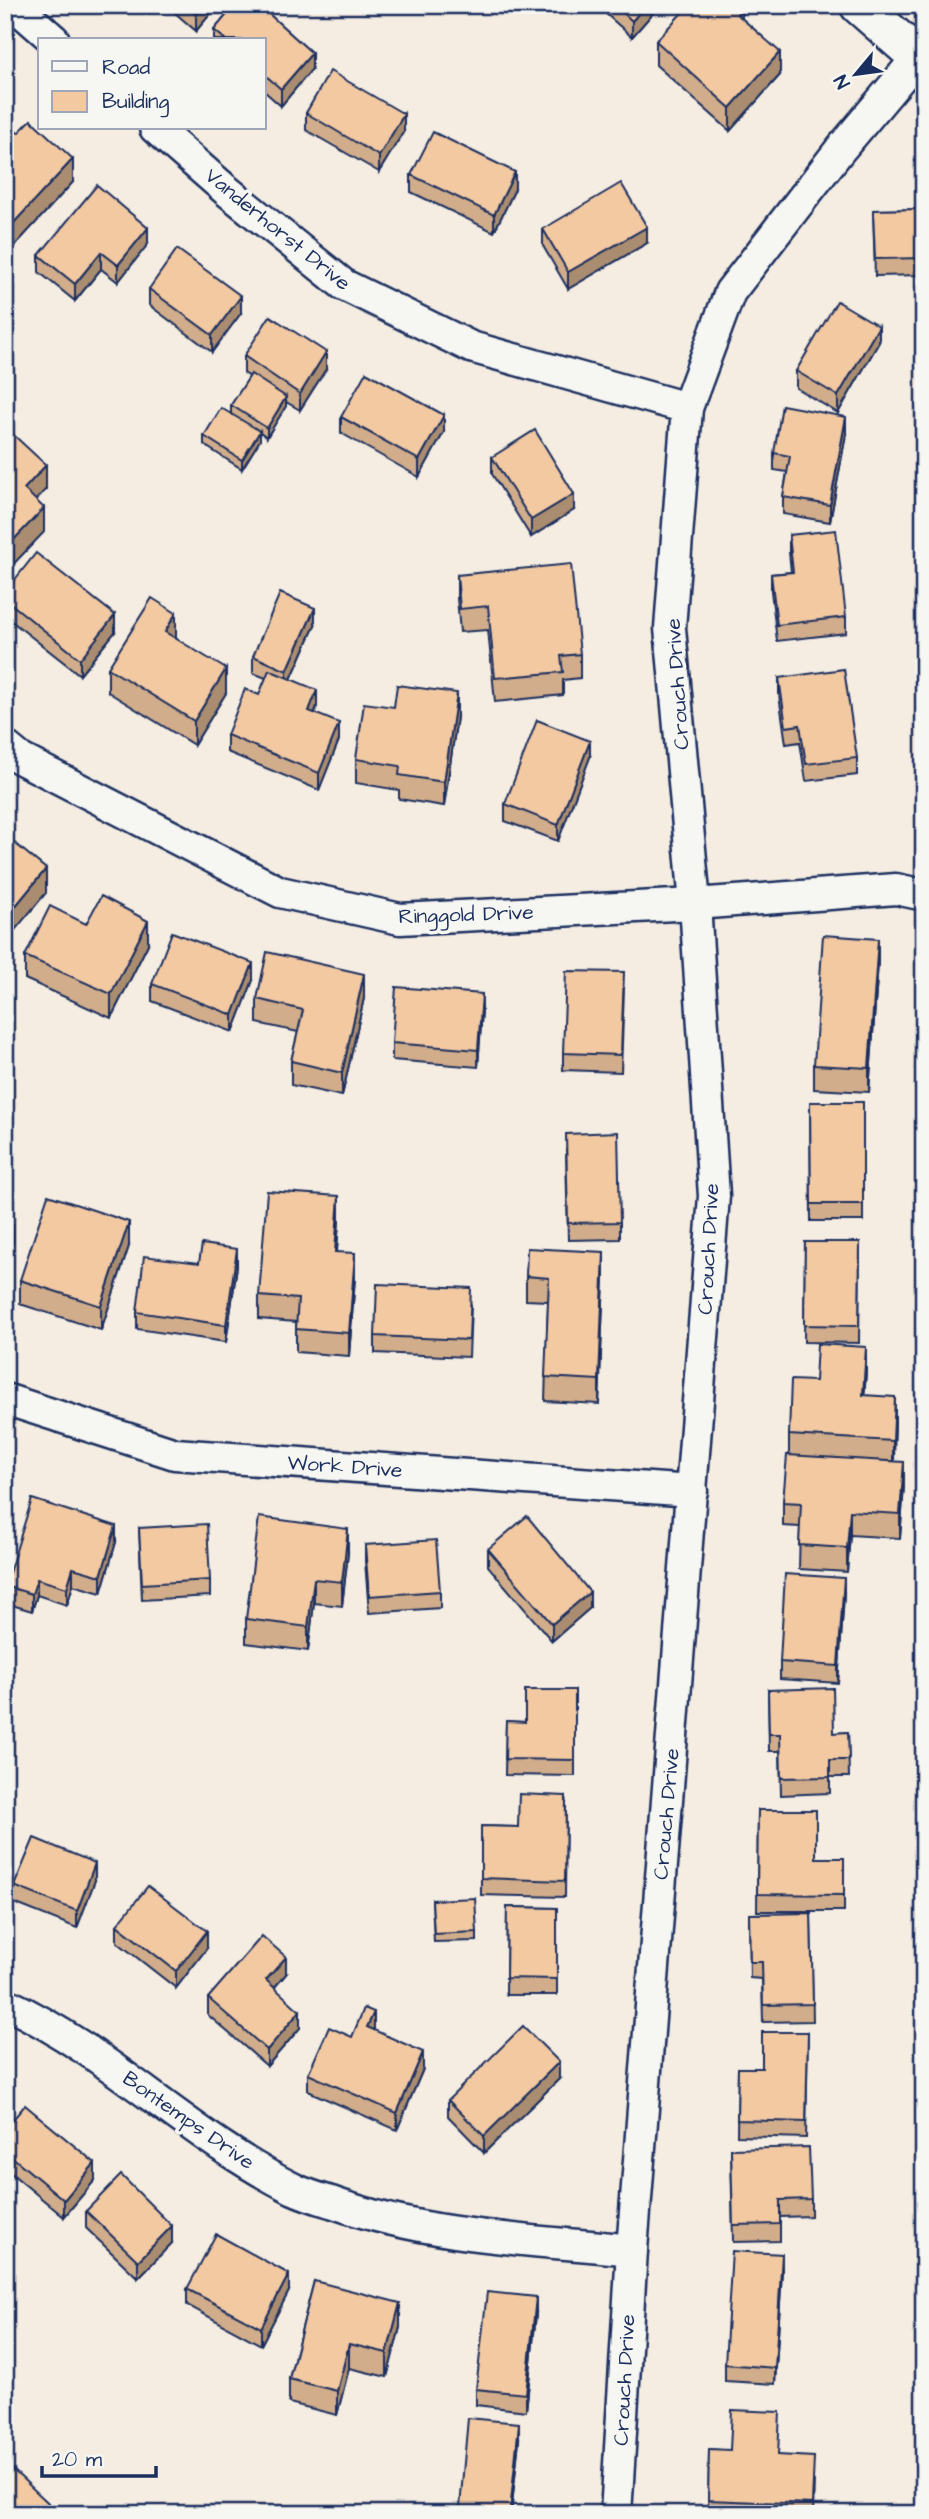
<svg xmlns="http://www.w3.org/2000/svg" width="929" height="2519" font-family="'Architects Daughter',sans-serif">
<style>
.lines{fill:none;stroke-linecap:round;stroke-linejoin:round}
.minor-casing{stroke:#1b2f5e;stroke-width:35}
.tertiary-casing{stroke:#1b2f5e;stroke-width:42}
.minor{stroke:#f6f6f2;stroke-width:30}
.tertiary{stroke:#f6f6f2;stroke-width:37}
.wall{fill:#d1ad8b;stroke:#1b2f5e;stroke-width:2}
.shaded-wall{fill:#aa8d71;stroke:#1b2f5e;stroke-width:2}
.building{fill:#f3c9a2;stroke:#1b2f5e;stroke-width:2}
.labels{text-anchor:middle;stroke-width:7;stroke-linejoin:round;paint-order:stroke}
.street-label{font-size:21px;fill:#1b2f5e;stroke:#f6f6f2}
</style>
<rect width="100%" height="100%" fill="#f5ede2"/>
<filter id="ink" filterUnits="userSpaceOnUse"><feTurbulence type="fractalNoise" baseFrequency=".0143" numOctaves="2"/><feDisplacementMap in="SourceGraphic" scale="14" xChannelSelector="R" yChannelSelector="G"/><feConvolveMatrix kernelMatrix="1 2 1 2 8 2 1 2 1" color-interpolation-filters="sRGB"/></filter>
<g filter="url(#ink)">
<g class="lines">
<defs>
<g id="minor">
<path d="M14,5L54,40"/>
<path d="M155,128L226,190L344,285L471,347L687,408"/>
<path d="M5,746L21,759L280,892L400,919L695,904L896,889L924,895"/>
<path d="M5,1399L175,1454L692,1491"/>
<path d="M5,2003C110,2052 191,2138 294,2189C307,2195 321,2199 334,2203C429,2237 533,2240 632,2250"/>
<path d="M616,2514L632,2250L714,1196L695,904L670,628L687,408L730,292L839,151L924,50"/>
</g>
<path id="tertiary" d="M859,5L924,62"/>
</defs>
<use href="#minor" class="minor-casing"/>
<use href="#tertiary" class="tertiary-casing"/>
<use href="#minor" class="minor"/>
<use href="#tertiary" class="tertiary"/>
</g>
<g class="wall">
<path d="M166,5H218L196,31Z"/>
<path d="M235,5H259L312,53V69L281,106L264,91V40H214V30Z"/>
<path d="M596,5H660L632,37Z"/>
<path d="M656,41L780,75L730,131L656,65Z"/>
<path d="M306,113L404,131L379,172L306,130Z"/>
<path d="M5,122L73,182L10,251L5,247Z"/>
<path d="M411,175L515,189L494,232L411,192Z"/>
<path d="M924,209V275L875,276L873,210Z"/>
<path d="M543,229L647,243L568,289L543,246Z"/>
<path d="M148,244L118,282L101,269L75,301L39,272V255Z"/>
<path d="M149,289L241,313L212,352L149,305Z"/>
<path d="M879,342L838,413L796,388V371Z"/>
<path d="M244,356L326,369L300,410L286,402V406L267,437L260,432V440L242,469L204,445V436L231,414V405L250,377L244,373Z"/>
<path d="M341,417L444,432L419,477L341,433Z"/>
<path d="M846,434L830,522L783,514V497L787,472L774,470V453Z"/>
<path d="M492,457L574,510L531,537L492,474Z"/>
<path d="M789,535L846,617V633L777,641L771,591V574L791,572L789,552Z"/>
<path d="M457,575L580,654V678L563,680V695L495,702L488,630L460,632L457,598Z"/>
<path d="M5,592L115,632L80,675L5,616Z"/>
<path d="M315,625L291,679L317,706L315,713L339,740L319,790L227,752V735L259,695L266,678L253,673V656Z"/>
<path d="M176,637V638L226,693L194,745L108,692V668Z"/>
<path d="M779,678L857,758V775L806,781L800,742L786,744L779,695Z"/>
<path d="M457,717L444,806L399,799V790L356,783V759Z"/>
<path d="M590,757L558,841L505,821V804Z"/>
<path d="M148,944L111,1018L25,979V956Z"/>
<path d="M878,962L869,1092L814,1089V1065Z"/>
<path d="M253,980L233,1032L152,1001V984Z"/>
<path d="M624,989L621,1072L563,1070V1053Z"/>
<path d="M364,998L342,1096L291,1085V1061L298,1032L257,1023V999Z"/>
<path d="M482,1010L478,1067L392,1060V1043Z"/>
<path d="M810,1102H863V1221H811Z"/>
<path d="M566,1151L620,1222V1239L568,1240Z"/>
<path d="M339,1220L337,1252L355,1277L349,1356L296,1352V1322L259,1319V1296Z"/>
<path d="M805,1242H860L859,1343L804,1342Z"/>
<path d="M129,1246L101,1330L20,1304V1280Z"/>
<path d="M199,1263L237,1266L226,1342L137,1329V1312Z"/>
<path d="M526,1276H604L599,1404L545,1401L548,1301L526,1300Z"/>
<path d="M471,1305L469,1357L375,1353V1336Z"/>
<path d="M866,1371L864,1395L895,1421L894,1462L904,1486L900,1538L850,1535L847,1572L799,1569L800,1527L783,1526V1502L789,1455V1435L815,1381Z"/>
<path d="M139,1528L210,1580V1596L142,1600Z"/>
<path d="M116,1542L101,1593L73,1585L67,1605L37,1595L32,1611L5,1603V1586Z"/>
<path d="M365,1545L440,1591V1608L369,1613L365,1561Z"/>
<path d="M488,1549L590,1608L552,1641L488,1566Z"/>
<path d="M348,1553L342,1606L314,1603L308,1651L246,1643V1619Z"/>
<path d="M844,1594L838,1683L780,1679V1662Z"/>
<path d="M575,1690V1776L505,1775L506,1721L525,1722Z"/>
<path d="M768,1690L834,1733L848,1732L849,1777H830V1793L781,1795L780,1751H769Z"/>
<path d="M566,1796L565,1897L481,1895V1826L518,1827Z"/>
<path d="M758,1810L816,1858H844V1911H757Z"/>
<path d="M95,1880L77,1928L14,1903V1886Z"/>
<path d="M432,1900L477,1932V1941L434,1942Z"/>
<path d="M507,1907L557,1908V1995H506Z"/>
<path d="M811,1913L813,2021L763,2022L762,1979L750,1978L749,1914Z"/>
<path d="M117,1925L207,1948L176,1988L117,1942Z"/>
<path d="M286,1974L274,1988L300,2028L267,2066L208,2015V1998Z"/>
<path d="M374,2029L373,2030L423,2069L397,2130L308,2091V2074L352,2037Z"/>
<path d="M808,2032L806,2138L737,2136L738,2068H762Z"/>
<path d="M559,2079L484,2153L448,2116V2100Z"/>
<path d="M5,2129L95,2180L64,2217L5,2168Z"/>
<path d="M731,2149L811,2199V2216L780,2217V2241L733,2242Z"/>
<path d="M86,2211L172,2243L138,2278L86,2228Z"/>
<path d="M782,2270L775,2384L725,2381V2364Z"/>
<path d="M314,2281L400,2327L387,2377L349,2368L337,2415L289,2403V2379Z"/>
<path d="M187,2289L289,2291L261,2345L187,2305Z"/>
<path d="M536,2314L526,2411L476,2405V2389Z"/>
<path d="M519,2440L511,2514H460V2507Z"/>
<path d="M709,2449L779,2455L814,2481L813,2514H708Z"/>
</g>
<g class="shaded-wall">
<path d="M204,5H218L196,31V15Z"/>
<path d="M646,5H660L632,37V21Z"/>
<path d="M742,7V31L737,14Z"/>
<path d="M780,52V75L730,131V108Z"/>
<path d="M312,53V69L281,106V89Z"/>
<path d="M404,114V131L379,172V156Z"/>
<path d="M73,159V182L10,251V227Z"/>
<path d="M515,172V189L494,232V215Z"/>
<path d="M647,227V243L568,289V272Z"/>
<path d="M148,228V244L118,282V265Z"/>
<path d="M101,252V269L75,301V284Z"/>
<path d="M241,296V313L212,352V335Z"/>
<path d="M879,326V342L838,413V396Z"/>
<path d="M326,352V369L300,410V394Z"/>
<path d="M286,397V406L267,437V428Z"/>
<path d="M444,415V432L419,477V460Z"/>
<path d="M846,417V434L830,522V505Z"/>
<path d="M260,431V440L242,469V460Z"/>
<path d="M46,465V489L24,513V489Z"/>
<path d="M574,494V510L531,537V520Z"/>
<path d="M44,508V532L5,573V549Z"/>
<path d="M315,608V625L287,688V671Z"/>
<path d="M176,613V637L165,655V632Z"/>
<path d="M115,615V632L80,675V659Z"/>
<path d="M226,669V693L194,745V721Z"/>
<path d="M317,690V706L309,727V711Z"/>
<path d="M457,693V717L444,806V782Z"/>
<path d="M339,723V740L319,790V773Z"/>
<path d="M590,741V757L558,841V825Z"/>
<path d="M46,869V893L5,942V919Z"/>
<path d="M148,921V944L111,1018V994Z"/>
<path d="M878,939V962L869,1092V1068Z"/>
<path d="M253,963V980L233,1032V1015Z"/>
<path d="M364,974V998L342,1096V1073Z"/>
<path d="M482,994V1010L478,1067V1050Z"/>
<path d="M339,1196V1220L335,1276V1252Z"/>
<path d="M129,1222V1246L101,1330V1306Z"/>
<path d="M13,1226V1243L5,1255V1239Z"/>
<path d="M237,1249V1266L226,1342V1325Z"/>
<path d="M604,1252V1276L599,1404V1380Z"/>
<path d="M355,1253V1277L349,1356V1333Z"/>
<path d="M866,1347V1371L863,1419V1395Z"/>
<path d="M895,1397V1421L893,1464V1441Z"/>
<path d="M904,1462V1486L900,1538V1514Z"/>
<path d="M850,1511V1535L847,1572V1548Z"/>
<path d="M116,1526V1542L101,1593V1576Z"/>
<path d="M348,1529V1553L342,1606V1582Z"/>
<path d="M73,1568V1585L67,1605V1588Z"/>
<path d="M844,1578V1594L838,1683V1666Z"/>
<path d="M37,1579V1595L32,1611V1594Z"/>
<path d="M314,1579V1603L308,1651V1627Z"/>
<path d="M590,1592V1608L552,1641V1624Z"/>
<path d="M95,1863V1880L77,1928V1911Z"/>
<path d="M207,1931V1948L176,1988V1971Z"/>
<path d="M286,1957V1974L266,1997V1980Z"/>
<path d="M300,2011V2028L267,2066V2050Z"/>
<path d="M374,2012V2029L367,2044V2027Z"/>
<path d="M423,2052V2069L397,2130V2113Z"/>
<path d="M559,2062V2079L484,2153V2136Z"/>
<path d="M95,2163V2180L64,2217V2200Z"/>
<path d="M172,2226V2243L138,2278V2261Z"/>
<path d="M782,2254V2270L775,2384V2368Z"/>
<path d="M289,2274V2291L261,2345V2328Z"/>
<path d="M536,2297V2314L526,2411V2394Z"/>
<path d="M400,2303V2327L387,2377V2353Z"/>
<path d="M349,2344V2368L337,2415V2391Z"/>
<path d="M519,2423V2440L511,2514H510Z"/>
</g>
<g class="building">
<path d="M185,5H204L196,15Z"/>
<path d="M235,5H259L312,53L281,89L264,74V40H226L214,30Z"/>
<path d="M615,5H646L632,21Z"/>
<path d="M689,5H740L742,7L737,14L780,52L730,108L656,41Z"/>
<path d="M330,71L404,114L379,156L306,113Z"/>
<path d="M31,120L73,159L10,227L5,223V122L18,133Z"/>
<path d="M433,132L515,172L494,215L411,175Z"/>
<path d="M621,183L647,227L568,272L543,229Z"/>
<path d="M97,185L148,228L118,265L101,252L75,284L39,255Z"/>
<path d="M924,209V258L875,259L873,210Z"/>
<path d="M177,249L241,296L212,335L149,289Z"/>
<path d="M837,301L879,326L838,396L796,371Z"/>
<path d="M270,316L326,352L300,394L244,356Z"/>
<path d="M366,372L444,415L419,460L341,417Z"/>
<path d="M251,374L286,397L267,428L231,405Z"/>
<path d="M782,405L846,417L830,505L783,497L790,456L774,453Z"/>
<path d="M221,408L260,431L242,460L204,436Z"/>
<path d="M5,427L46,465L24,489L44,508L5,549Z"/>
<path d="M535,430L574,494L531,520L492,457Z"/>
<path d="M836,530L846,617L777,625L771,574L793,572L789,535Z"/>
<path d="M36,553L115,615L80,659L5,599V592Z"/>
<path d="M571,564L580,654L561,656L563,672L495,678L488,606L460,609L457,575Z"/>
<path d="M280,593L315,608L287,671L253,656Z"/>
<path d="M152,598L176,613L165,632L226,669L194,721L108,668Z"/>
<path d="M844,669L857,758L806,764L800,725L786,727L779,678Z"/>
<path d="M269,670L317,690L309,711L339,723L319,773L227,735L245,689L259,695Z"/>
<path d="M397,685L457,693L444,782L399,775L400,766L356,759L364,703L394,707Z"/>
<path d="M537,720L590,741L558,825L505,804Z"/>
<path d="M5,835L46,869L5,919Z"/>
<path d="M101,896L148,921L111,994L25,956L50,906L86,924Z"/>
<path d="M172,932L253,963L233,1015L152,984Z"/>
<path d="M823,935L878,939L869,1068L814,1065Z"/>
<path d="M267,952L364,974L342,1073L291,1061L303,1010L257,999Z"/>
<path d="M566,971L624,972L621,1055L563,1053Z"/>
<path d="M396,987L482,994L478,1050L392,1043Z"/>
<path d="M810,1102H863V1204H811Z"/>
<path d="M618,1132L620,1222L568,1223L566,1134Z"/>
<path d="M267,1191L339,1196L335,1252L355,1253L349,1333L296,1329L298,1299L259,1296Z"/>
<path d="M48,1195L129,1222L101,1306L20,1280Z"/>
<path d="M5,1221L13,1226L5,1239Z"/>
<path d="M805,1242H860L859,1326L804,1325Z"/>
<path d="M202,1244L237,1249L226,1325L137,1312L144,1256L199,1263Z"/>
<path d="M527,1248L604,1252L599,1380L545,1377L549,1278L526,1276Z"/>
<path d="M377,1284L471,1288L469,1340L375,1336Z"/>
<path d="M817,1344L866,1347L863,1395L895,1397L893,1441L789,1435L791,1380L815,1381Z"/>
<path d="M787,1455L904,1462L900,1514L850,1511L847,1548L799,1545L801,1503L783,1502Z"/>
<path d="M32,1499L116,1526L101,1576L73,1568L67,1588L37,1579L32,1594L5,1586Z"/>
<path d="M527,1516L590,1592L552,1624L488,1549Z"/>
<path d="M259,1517L348,1529L342,1582L314,1579L308,1627L246,1619Z"/>
<path d="M207,1524L210,1580L142,1584L139,1528Z"/>
<path d="M436,1540L440,1591L369,1596L365,1545Z"/>
<path d="M785,1574L844,1578L838,1666L780,1662Z"/>
<path d="M833,1688L834,1733L848,1732L849,1760H830V1777L781,1778L780,1734H769L768,1690Z"/>
<path d="M525,1690H575V1760L505,1759L506,1721L525,1722Z"/>
<path d="M519,1794L566,1796L565,1881L481,1878V1826L518,1827Z"/>
<path d="M758,1810H816V1858H844V1895L757,1894Z"/>
<path d="M34,1838L95,1863L77,1911L14,1886Z"/>
<path d="M148,1886L207,1931L176,1971L117,1925Z"/>
<path d="M475,1898L477,1932L434,1934L432,1900Z"/>
<path d="M507,1907L557,1908V1979L506,1978Z"/>
<path d="M811,1913L813,2004L763,2005L762,1962H750L749,1914Z"/>
<path d="M262,1936L286,1957L266,1980L300,2011L267,2050L208,1998Z"/>
<path d="M364,2008L374,2012L367,2027L423,2052L397,2113L308,2074L329,2027L352,2037Z"/>
<path d="M523,2026L559,2062L484,2136L448,2100Z"/>
<path d="M762,2032H808L806,2122L737,2120L738,2068H762Z"/>
<path d="M25,2105L95,2163L64,2200L5,2151V2129Z"/>
<path d="M809,2147L811,2199L780,2200V2224L733,2225L731,2149Z"/>
<path d="M121,2175L172,2226L138,2261L86,2211Z"/>
<path d="M216,2234L289,2274L261,2328L187,2289Z"/>
<path d="M732,2251L782,2254L775,2368L725,2364Z"/>
<path d="M314,2281L400,2303L387,2353L349,2344L337,2391L289,2379Z"/>
<path d="M487,2292L536,2297L526,2394L476,2389Z"/>
<path d="M732,2410L780,2412L778,2455L814,2457L812,2504L708,2500L709,2449L730,2450Z"/>
<path d="M468,2418L519,2423L510,2512L460,2507Z"/>
<path d="M10,2467L60,2514H5V2473Z"/>
</g>
</g>
<g class="labels">
<g class="street-label">
<text transform="translate(278 229) rotate(39)" y="7">Vanderhorst Drive</text>
<text transform="translate(677 684) rotate(-94)" y="7">Crouch Drive</text>
<text transform="translate(466 914) rotate(-2)" y="7">Ringgold Drive</text>
<text transform="translate(708 1249) rotate(-87)" y="7">Crouch Drive</text>
<text transform="translate(345 1466) rotate(4)" y="7">Work Drive</text>
<text transform="translate(666 1814) rotate(-85)" y="7">Crouch Drive</text>
<text transform="translate(189 2120) rotate(35)" y="7">Bontemps Drive</text>
<text transform="translate(624 2380) rotate(-87)" y="7">Crouch Drive</text>
</g>
</g>
<rect width="929" height="2519" fill="none" stroke="#f6f6f2" stroke-width="28"/>
<rect x="14" y="14" width="901" height="2491" fill="none" stroke="#1b2f5e" stroke-width="2.5" filter="url(#ink)"/>
<rect x="38" y="38" width="228" height="91" fill="#f6f6f2" stroke="#9ea6b7" stroke-width="2"/>
<rect x="52" y="61" width="35" height="10" fill="#f6f6f2" stroke="#9ea6b7" stroke-width="2"/>
<text x="102" y="74" font-size="21" fill="#1b2f5e">Road</text>
<rect x="52" y="91" width="35" height="21" fill="#f3c9a2" stroke="#9ea6b7" stroke-width="2"/>
<text x="102" y="108" font-size="21" fill="#1b2f5e">Building</text>
<g transform="translate(856 74) rotate(241)" stroke="#f6f6f2" stroke-width="5" paint-order="stroke">
<path d="M0-5L12 26L0 18L-12 26Z" fill="#1b2f5e"/>
<text y="-10" font-size="19" font-weight="bold" text-anchor="middle" fill="#1b2f5e">N</text>
</g>
<path d="M42 2466v10h114v-10" fill="none" stroke="#1b2f5e" stroke-width="3.5"/>
<text x="52" y="2466" font-size="21" fill="#1b2f5e" stroke="#f6f6f2" stroke-width="5" paint-order="stroke">20 m</text>
</svg>
